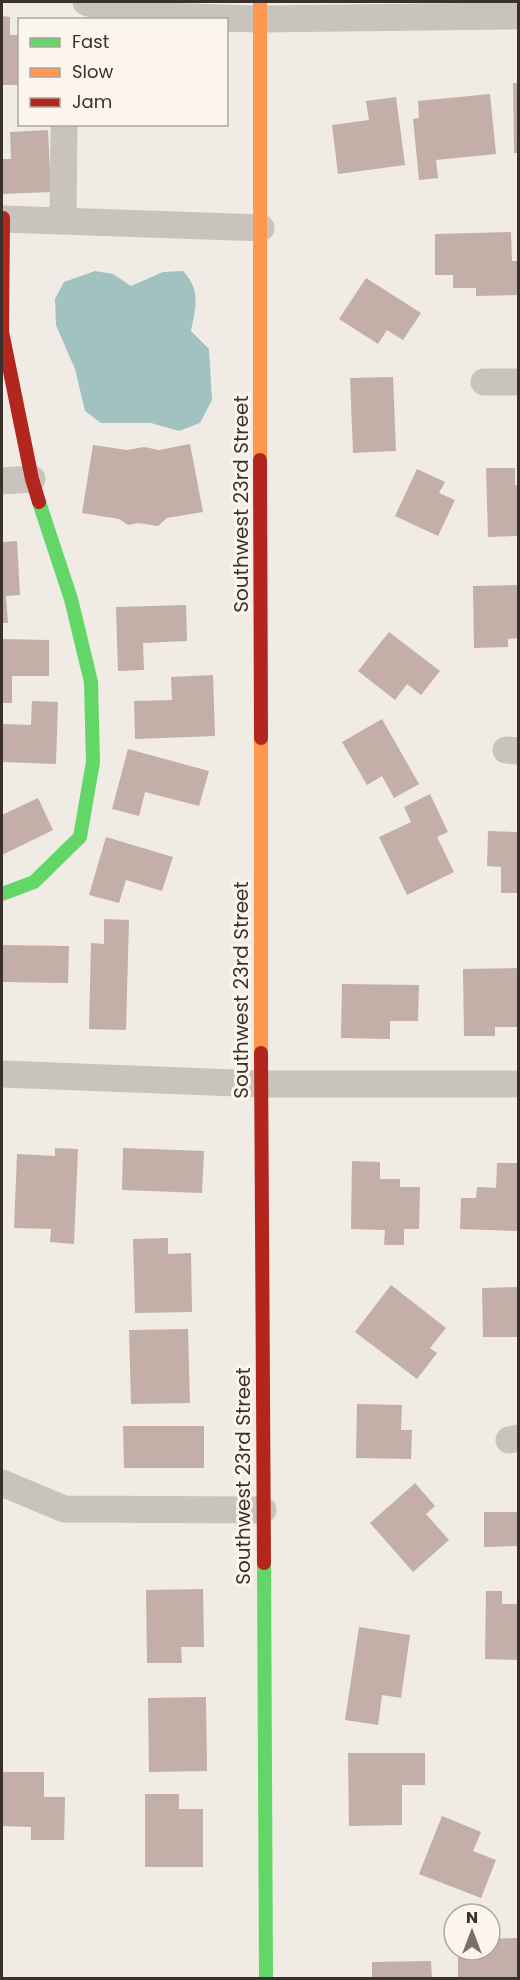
<svg xmlns="http://www.w3.org/2000/svg" width="520" height="1980" font-family="Poppins,sans-serif">
<style>
.water{fill:#a1c2c1}
.building{fill:#c3afa7}
.lines{fill:none;stroke-linecap:round;stroke-linejoin:round}
.street{stroke:#c9c3be;stroke-width:27}
.fast{stroke:#63d668;stroke-width:14}
.slow{stroke:#ff974d;stroke-width:14}
.jam{stroke:#b3261e;stroke-width:14}
.labels{text-anchor:middle;stroke-width:6;stroke-linejoin:round;paint-order:stroke}
.street-label{font-size:20px;fill:#3b302b;stroke:#fbf5ee}
</style>
<rect width="100%" height="100%" fill="#f0ebe5"/>
<path class="water" d="M95,271L113,274L131,286L163,272L183,271C201,290 196,307 191,331L209,349L212,400L200,423L179,431L151,423H101L85,411L75,369L56,325L55,299L64,282Z"/>
<g class="building">
<path d="M2,16L10,17V35H20V85H2Z"/>
<path d="M513,83H518V153H514Z"/>
<path d="M490,94L496,154L436,160L438,178L419,180L413,119L419,118L418,101Z"/>
<path d="M396,97L405,165L338,174L332,125L369,120L366,101Z"/>
<path d="M48,130L51,192L2,194V159H11L10,132Z"/>
<path d="M511,232L512,261H518V295L476,296V288H453V275H435V234Z"/>
<path d="M366,278L421,313L403,340L387,330L378,344L339,319Z"/>
<path d="M393,377L396,451L353,453L350,378Z"/>
<path d="M190,444L203,512L167,518L158,526L138,523L128,525L119,519L82,513L93,445L127,450L144,447L159,450Z"/>
<path d="M486,468H515V485H518V536L488,537Z"/>
<path d="M417,469L445,482L439,493L455,500L438,536L395,516Z"/>
<path d="M17,541L20,595L6,596L8,623H2V542Z"/>
<path d="M518,585V638L508,639V647L474,648L473,586Z"/>
<path d="M186,605L187,641L143,643L144,670L118,671L116,607Z"/>
<path d="M389,632L440,671L421,695L407,684L395,700L358,671Z"/>
<path d="M2,639L49,640V676H12V703H2Z"/>
<path d="M213,675L215,736L135,739L134,701L172,700L171,677Z"/>
<path d="M32,701L58,702L56,764L2,762V724L31,725Z"/>
<path d="M382,719L419,784L394,798L382,776L367,785L342,742Z"/>
<path d="M128,749L209,771L199,806L145,792L139,816L112,809Z"/>
<path d="M430,794L448,832L437,837L454,872L407,895L379,837L411,822L404,807Z"/>
<path d="M38,798L53,830L2,855V815Z"/>
<path d="M488,831L518,832V893H501V867L487,866Z"/>
<path d="M106,837L173,857L162,891L126,880L119,903L89,895Z"/>
<path d="M104,919L129,920L126,1030L89,1029L91,943L104,944Z"/>
<path d="M2,945L69,946L68,983L2,982Z"/>
<path d="M518,968V1027H495V1036H464L463,969Z"/>
<path d="M342,984L419,985L418,1021H390V1039L341,1038Z"/>
<path d="M55,1148L78,1149L74,1244L50,1242L51,1229L14,1228L17,1154L55,1156Z"/>
<path d="M123,1148L204,1151L202,1193L122,1190Z"/>
<path d="M352,1161L380,1162V1179H400V1187H420L419,1229H404V1245H384L385,1230L351,1229Z"/>
<path d="M497,1163H518V1231L460,1229L461,1198H476L477,1187L496,1188Z"/>
<path d="M168,1238V1254L191,1253L192,1312L135,1313L133,1239Z"/>
<path d="M391,1285L446,1328L430,1348L437,1353L417,1379L355,1332Z"/>
<path d="M518,1287V1337H483L482,1288Z"/>
<path d="M188,1329L190,1403L131,1404L129,1330Z"/>
<path d="M357,1404L402,1405L401,1430H412L411,1459L356,1458Z"/>
<path d="M123,1426H204V1468H124Z"/>
<path d="M415,1483L435,1506L426,1514L449,1540L413,1572L370,1523Z"/>
<path d="M484,1512H518V1546L484,1547Z"/>
<path d="M203,1589L204,1647H181L182,1663H147L146,1590Z"/>
<path d="M486,1591H502V1604H518V1660L485,1659Z"/>
<path d="M359,1627L410,1635L401,1698L382,1695L378,1725L345,1720Z"/>
<path d="M206,1697L207,1771L149,1772L148,1698Z"/>
<path d="M348,1753H425V1785H402V1825L349,1826Z"/>
<path d="M2,1772H44V1797H65L64,1840H31V1827L2,1826Z"/>
<path d="M145,1794H179V1809H203V1867H145Z"/>
<path d="M442,1816L481,1832L473,1851L496,1860L481,1898L419,1874Z"/>
<path d="M518,1938V1978H458V1950H490V1939Z"/>
<path d="M431,1961L432,1978H372V1962Z"/>
</g>
<g class="lines">
<g class="street">
<path d="M86,2L128,15L259,19L518,16"/>
<path d="M2,219L261,228"/>
<path d="M63,219L64,124"/>
<path d="M484,382H518"/>
<path d="M2,481L32,479"/>
<path d="M506,750L518,751"/>
<path d="M2,1074L261,1084H518"/>
<path d="M509,1440L518,1438"/>
<path d="M2,1483L64,1509L263,1510"/>
</g>
<g class="fast">
<path d="M2,894L34,882L80,837L93,762L91,682L71,599L39,502"/>
<path d="M264,1563L266,1978"/>
</g>
<g class="slow">
<path d="M260,2V460"/>
<path d="M261,738V1053"/>
</g>
<g class="jam">
<path d="M3,218L2,332L32,479L39,502"/>
<path d="M260,460L261,738"/>
<path d="M261,1053L264,1563"/>
</g>
</g>
<g class="labels">
<g class="street-label">
<text transform="translate(241 504) rotate(-90)" y="7">Southwest 23rd Street</text>
<text transform="translate(241 990) rotate(-90)" y="7">Southwest 23rd Street</text>
<text transform="translate(243 1476) rotate(-90)" y="7">Southwest 23rd Street</text>
</g>
</g>
<rect width="520" height="1980" fill="none" stroke="#3b302b" stroke-width="6"/>
<rect x="18" y="18" width="210" height="108" fill="#fbf5ee" stroke="#aea6a0" stroke-width="1.5"/>
<rect x="30" y="38" width="30" height="9" fill="#63d668" stroke="#aea6a0" stroke-width="1.5"/>
<text x="72" y="48" font-size="18" fill="#3b302b">Fast</text>
<rect x="30" y="68" width="30" height="9" fill="#ff974d" stroke="#aea6a0" stroke-width="1.5"/>
<text x="72" y="78" font-size="18" fill="#3b302b">Slow</text>
<rect x="30" y="98" width="30" height="9" fill="#b3261e" stroke="#aea6a0" stroke-width="1.5"/>
<text x="72" y="108" font-size="18" fill="#3b302b">Jam</text>
<g transform="translate(472 1932)"><circle r="28" fill="#fbf5ee" stroke="#aea6a0" stroke-width="1.5"/>
<path d="M0-4.5L10 22L0 15L-10 22Z" fill="#7a716c"/>
<text y="-9" font-size="16" font-weight="bold" text-anchor="middle" fill="#3b302b">N</text>
</g>
</svg>
